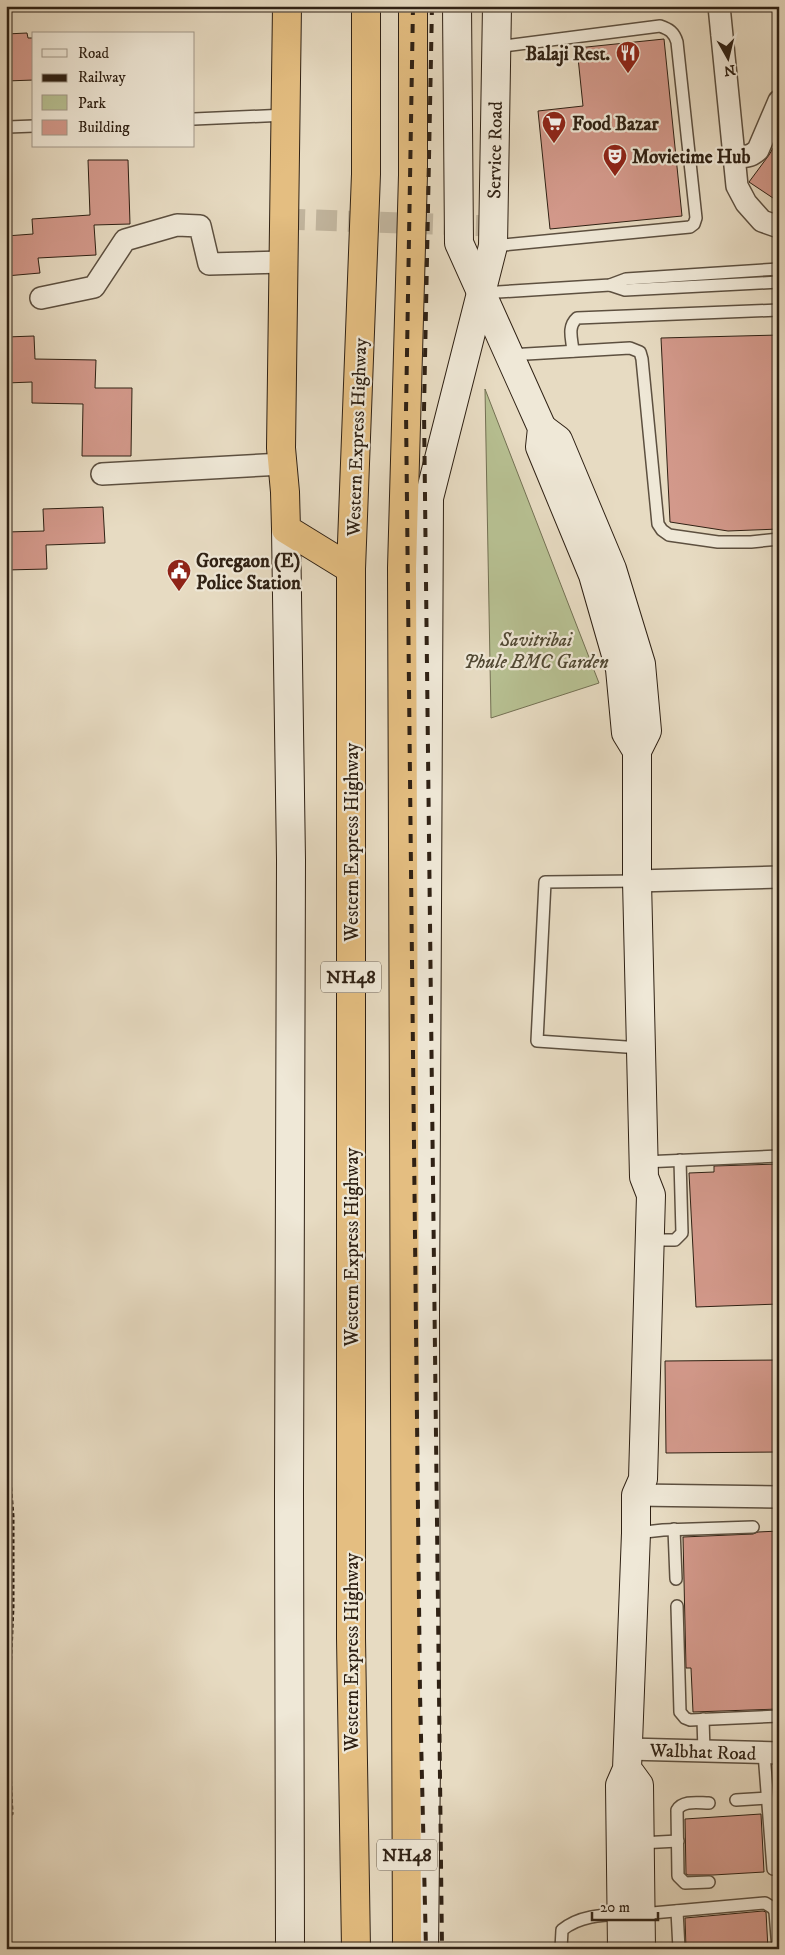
<svg xmlns="http://www.w3.org/2000/svg" width="785" height="1955" font-family="'IM FELL DW Pica',serif">
<style>
.green{fill:#b7c092;stroke:#737053}
.building{fill:#d3998b;stroke:#2f2114}
.lines{fill:none;stroke-linecap:round;stroke-linejoin:round}
.street-tunnel{stroke:#c2b69f;stroke-width:21;stroke-dasharray:21 11;stroke-linecap:butt}
.lane-casing{stroke:#5d5040;stroke-width:14}
.street-casing{stroke:#5d5040;stroke-width:24}
.secondary-casing{stroke:#2f2114;stroke-width:30}
.highway-casing{stroke:#2f2114;stroke-width:30}
.path{stroke:#2f2114;stroke-width:3;stroke-dasharray:4 2.5;stroke-linecap:butt}
.lane{stroke:#efe8d7;stroke-width:11}
.street{stroke:#efe8d7;stroke-width:21}
.secondary{stroke:#efe8d7;stroke-width:28}
.highway{stroke:#e4be81;stroke-width:28}
.rail{stroke:#2f2114;stroke-width:4;stroke-dasharray:9 9;stroke-linecap:butt}
.labels{text-anchor:middle;stroke-width:4.5;stroke-linejoin:round;paint-order:stroke}
.shield{fill:#efe8d7;stroke:#695d4e;stroke-width:1}
.shield-label{font-size:18px;font-weight:bold;fill:#2f2114}
.poi-label{font-size:19px;font-weight:bold;fill:#2f2114;stroke:#efe8d7;text-anchor:start}
.street-label{font-size:19px;fill:#2f2114;stroke:#efe8d7}
.park-label{font-size:19px;font-style:italic;fill:#514934;stroke:#efe8d7}
</style>
<rect width="100%" height="100%" fill="#e7dbc2"/>
<filter id="stains"><feTurbulence type="fractalNoise" baseFrequency=".004" numOctaves="4"/><feColorMatrix values="0 0 0 0 .2 0 0 0 0 .09 0 0 0 0 .02 0 0 0 .5 -.17"/></filter>
<radialGradient id="worn" r=".72"><stop offset=".6" stop-color="#630" stop-opacity="0"/><stop offset="1" stop-color="#630" stop-opacity=".3"/></radialGradient>
<path class="green" d="M485,389L599,683L491,718Z"/>
<g class="building">
<path d="M27,33L28,38H34V80L6,81V34Z"/>
<path d="M664,39L682,216L550,229L538,111L583,106L577,48Z"/>
<path d="M779,138V202L749,182L769,155Z"/>
<path d="M88,160H128L130,224L94,225L96,255L38,258L40,273L6,276V236L33,234L32,219L90,215Z"/>
<path d="M779,335V529L728,531L670,522L661,338Z"/>
<path d="M34,336L35,359L96,360L95,388H132L131,456H82L83,404L32,403V382L6,383V337Z"/>
<path d="M103,507L105,543L46,545L47,569L6,570V532L44,531L43,509Z"/>
<path d="M779,1164V1304L696,1307L689,1173L714,1172V1166Z"/>
<path d="M779,1360V1452L666,1453L665,1361Z"/>
<path d="M779,1531V1709L693,1712L691,1668H686L683,1537L753,1534L758,1532Z"/>
<path d="M761,1814L764,1872L713,1875H688L686,1874L685,1819Z"/>
<path d="M763,1911L766,1912L768,1949H686L685,1918Z"/>
</g>
<g class="lines">
<path class="street-tunnel" d="M284,219L493,226"/>
<defs>
<g id="lane">
<path d="M194,119L286,115"/>
<path d="M8,127L34,126"/>
<path d="M493,246L690,227L694,224L696,218L677,42C674,32 669,29 660,26L496,47"/>
<path d="M610,285L625,290L779,282"/>
<path d="M482,293L610,285L626,279L779,269"/>
<path d="M573,351C572,339 567,327 577,318L779,310"/>
<path d="M509,355L630,348L640,352L642,359L658,524L662,530L669,535L718,542H751L779,539"/>
<path d="M637,881L545,882L537,1041L641,1048"/>
<path d="M643,1162L779,1156"/>
<path d="M650,1240H675L682,1233L680,1160"/>
<path d="M674,1529L676,1579"/>
<path d="M636,1533L663,1530L753,1527"/>
<path d="M677,1606L680,1712L685,1718L690,1720L779,1716"/>
<path d="M703,1719L704,1751"/>
<path d="M764,1753L773,1869"/>
<path d="M736,1800L767,1798"/>
<path d="M640,1843L678,1841"/>
<path d="M709,1882L685,1883L678,1876L677,1810C683,1800 698,1803 709,1803"/>
<path d="M677,1911L679,1949"/>
<path d="M641,1914L765,1903L773,1908L775,1912L778,1949"/>
<path d="M561,1949L562,1930C579,1916 601,1915 623,1914"/>
</g>
<g id="street">
<path d="M719,6L737,186L746,203L762,221L779,227"/>
<path d="M734,157C744,157 751,157 758,150L779,101"/>
<path d="M41,298L94,287L125,240L177,225L200,226L209,264L284,262"/>
<path d="M102,474L283,464"/>
<path d="M637,881L779,877"/>
<path d="M636,1495L779,1497"/>
<path d="M628,1749L779,1753"/>
</g>
<g id="secondary">
<path d="M457,6L459,243L542,428L540,447L593,575L620,669L626,733L637,751"/>
<path d="M542,428L558,440L612,569L641,664L647,731L637,751V881L644,1177L651,1195L643,1479L636,1495V1533L627,1769L620,1785L622,1949"/>
<path d="M286,529L291,860L289,1493L290,1949"/>
<path d="M631,1774L639,1785L641,1949"/>
<path d="M424,1949L426,1760L425,1315L429,498L493,246L497,6"/>
</g>
<g id="highway">
<path d="M287,6L281,448L285,492L286,529L351,569"/>
<path d="M356,1949L351,1638V569L366,174V6"/>
<path d="M407,1949L402,568L413,175V6"/>
</g>
</defs>
<use href="#lane" class="lane-casing"/>
<use href="#street" class="street-casing"/>
<use href="#secondary" class="secondary-casing"/>
<use href="#highway" class="highway-casing"/>
<path class="path" d="M6,1429L13,1516V1607L8,1722L12,1814L6,1816"/>
<use href="#lane" class="lane"/>
<use href="#street" class="street"/>
<use href="#secondary" class="secondary"/>
<use href="#highway" class="highway"/>
<g class="rail">
<path d="M413,6L406,411L420,1694L426,1949"/>
<path d="M432,6L424,410L442,1949"/>
</g>
</g>
<defs>
<symbol id="restaurant-pin" viewBox="-11 -11 22 30"><path d="M0 17L-7.5 6A9.5 9.5 0 1 1 7.5 6Z" fill="#8f2418" stroke="#efe8d7"/><path d="M-5-6h1v4h1v-4h1v4h1v-4h1v5L-1.5 .5V6h-2V.5L-5-1ZM5-6V6H3V1.5H1.5Q1.5-4 5-6Z" fill="#fff"/></symbol>
<symbol id="supermarket-pin" viewBox="-11 -11 22 30"><path d="M0 17L-7.5 6A9.5 9.5 0 1 1 7.5 6Z" fill="#8f2418" stroke="#efe8d7"/><path d="M-6-5.5h2.5l.6 2H6L4.5 2H-2.5L-4.4-4H-6ZM-1.5 3.2a1.3 1.3 0 1 0 .1 0ZM3 3.2a1.3 1.3 0 1 0 .1 0Z" fill="#fff"/></symbol>
<symbol id="theatre-pin" viewBox="-11 -11 22 30"><path d="M0 17L-7.5 6A9.5 9.5 0 1 1 7.5 6Z" fill="#8f2418" stroke="#efe8d7"/><path d="M-5-5.5Q0-4 5-5.5V0Q5 5 0 6Q-5 5-5 0ZM-3.3-2.5H-1v1.5H-3.3ZM1-2.5H3.3v1.5H1ZM-2.8 1Q0 5.5 2.8 1Z" fill="#fff"/></symbol>
<symbol id="civic-pin" viewBox="-11 -11 22 30"><path d="M0 17L-7.5 6A9.5 9.5 0 1 1 7.5 6Z" fill="#8f2418" stroke="#efe8d7"/><path d="M-.6-6.5H3V-4.5H.6V-3L4-1V1h2V6H-6V1h2V-1L-.6-3ZM-1.2 2.5V6h2.4V2.5Z" fill="#fff"/></symbol>
</defs>
<g fill-rule="evenodd">
<use href="#restaurant-pin" x="614" y="39" width="28" height="38"/>
<use href="#supermarket-pin" x="540" y="109" width="28" height="38"/>
<use href="#theatre-pin" x="601" y="142" width="28" height="38"/>
<use href="#civic-pin" x="165" y="557" width="28" height="38"/>
</g>
<g class="labels">
<g class="shield">
<rect x="321" y="961.5" width="60" height="31" rx="4"/>
<rect x="377" y="1839.5" width="60" height="31" rx="4"/>
</g>
<g class="shield-label">
<text x="351" y="983">NH48</text>
<text x="407" y="1861">NH48</text>
</g>
<g class="poi-label">
<text x="610" y="60" text-anchor="end">Balaji Rest.</text>
<text x="572" y="130">Food Bazar</text>
<text x="632" y="163">Movietime Hub</text>
<text x="196" y="567">Goregaon (E)<tspan x="196" dy="22">Police Station</tspan></text>
</g>
<g class="street-label">
<text transform="translate(494 150) rotate(-89)" y="7">Service Road</text>
<text transform="translate(356 437) rotate(-88)" y="7">Western Express Highway</text>
<text transform="translate(351 842) rotate(-90)" y="7">Western Express Highway</text>
<text transform="translate(351 1247) rotate(-90)" y="7">Western Express Highway</text>
<text transform="translate(351 1652) rotate(-90)" y="7">Western Express Highway</text>
<text transform="translate(703 1751) rotate(2)" y="7">Walbhat Road</text>
</g>
<g class="park-label">
<text x="536" y="646">Savitribai<tspan x="536" dy="22">Phule BMC Garden</tspan></text>
</g>
</g>
<rect width="785" height="1955" fill="none" stroke="#e7dbc2" stroke-width="25"/>
<rect x="8" y="8" width="770" height="1940" fill="none" stroke="#2f2114" stroke-width="2.5"/>
<rect x="12" y="12" width="760" height="1930" fill="none" stroke="#2f2114"/>
<rect x="32" y="32" width="162" height="115" fill="#efe8d7" stroke="#a29889"/>
<rect x="42" y="49" width="25" height="8" fill="#efe8d7" stroke="#a29889"/>
<text x="78" y="58" font-size="15" fill="#2f2114">Road</text>
<rect x="42" y="74" width="25" height="8" fill="#2f2114" stroke="#a29889"/>
<text x="78" y="82" font-size="15" fill="#2f2114">Railway</text>
<rect x="42" y="95" width="25" height="15" fill="#b7c092" stroke="#a29889"/>
<text x="78" y="108" font-size="15" fill="#2f2114">Park</text>
<rect x="42" y="120" width="25" height="15" fill="#d3998b" stroke="#a29889"/>
<text x="78" y="132" font-size="15" fill="#2f2114">Building</text>
<g transform="translate(728 58) rotate(172)" stroke="#efe8d7" stroke-width="4" paint-order="stroke">
<path d="M0-4L9 19L0 12L-9 19Z" fill="#2f2114"/>
<text y="-8" font-size="14" font-weight="bold" text-anchor="middle" fill="#2f2114">N</text>
</g>
<path d="M592 1912v8h66v-8" fill="none" stroke="#2f2114" stroke-width="2.5"/>
<text x="600" y="1912" font-size="15" fill="#2f2114" stroke="#efe8d7" stroke-width="4" paint-order="stroke">20 m</text>
<rect width="100%" height="100%" filter="url(#stains)"/>
<rect width="100%" height="100%" fill="url(#worn)"/>
</svg>
